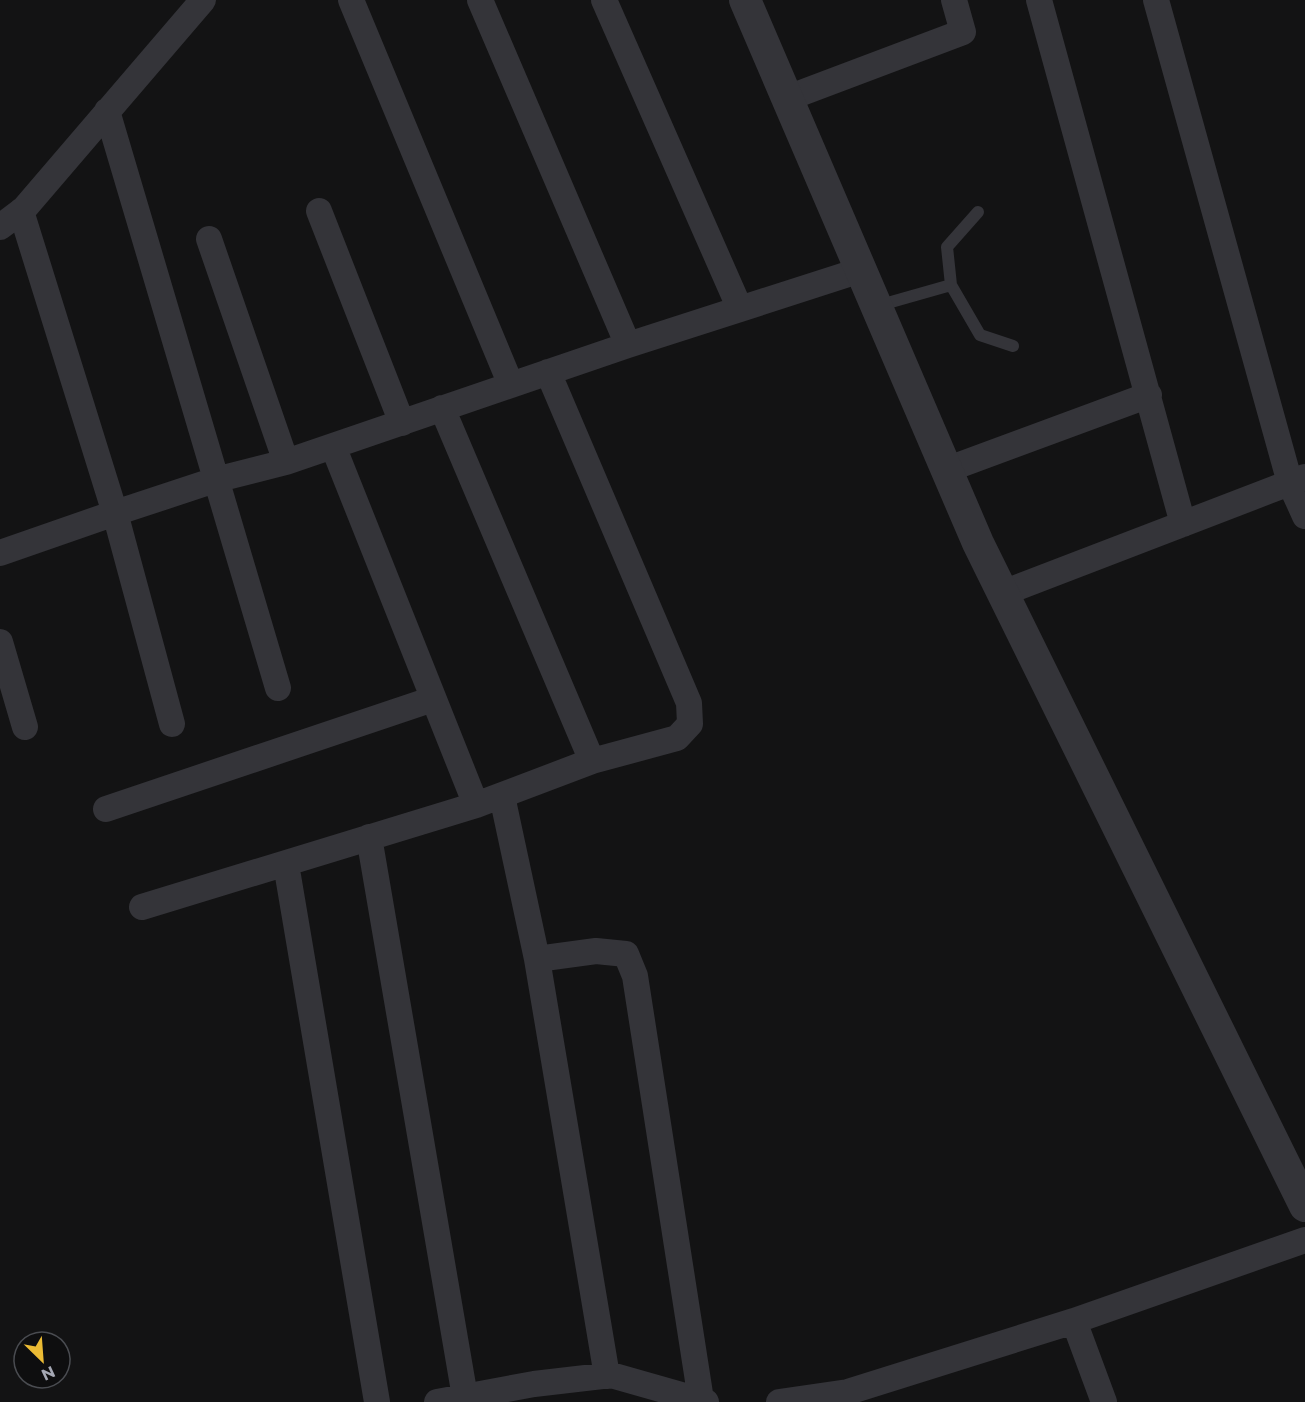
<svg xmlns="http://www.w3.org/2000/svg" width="1305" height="1402" viewBox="0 0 1305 1402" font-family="Montserrat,sans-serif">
	<rect width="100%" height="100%" fill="#131314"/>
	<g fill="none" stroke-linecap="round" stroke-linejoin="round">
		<path stroke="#343439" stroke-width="12" d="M978,212l-31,35 4,38 29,50 33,11
			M877,306l74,-21"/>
		<path stroke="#343439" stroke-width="26" d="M351,0l160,385
			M480,0l148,345
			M604,0l136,309
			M1039,0l144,524
			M1156,0l134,483 15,33
			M788,98l175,-66 -9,-32
			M107,111l171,577
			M21,211l94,302 100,-33 71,-18 342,-117 233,-75
			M319,211l83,212
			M0,227l24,-18 179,-209
			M209,239l77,223
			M442,408l150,353
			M333,446l143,359
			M946,470l203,-75
			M0,553l115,-40 57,211
			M1003,593l302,-116
			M0,642l25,85
			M502,796l35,163 70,417
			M106,809l327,-110
			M369,837l96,560
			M286,864l91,538
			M142,907l334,-102 116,-44 85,-23 13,-14 -1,-21 -141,-331
			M537,959l59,-8 30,3 9,22 66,424
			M437,1402l97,-18 77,-9 95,27
			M779,1402l69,-10 226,-71
			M1104,1402l-30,-81 231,-81"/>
		<path stroke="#343439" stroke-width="32" d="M745,0l233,543 327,663"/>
	</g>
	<g transform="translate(42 1360) rotate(155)"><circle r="28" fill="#0e0e0f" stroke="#4a4c51" stroke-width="1.5"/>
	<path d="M0-4.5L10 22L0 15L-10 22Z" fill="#ebbb34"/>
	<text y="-9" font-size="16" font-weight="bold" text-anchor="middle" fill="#a5a8b4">N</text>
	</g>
</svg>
